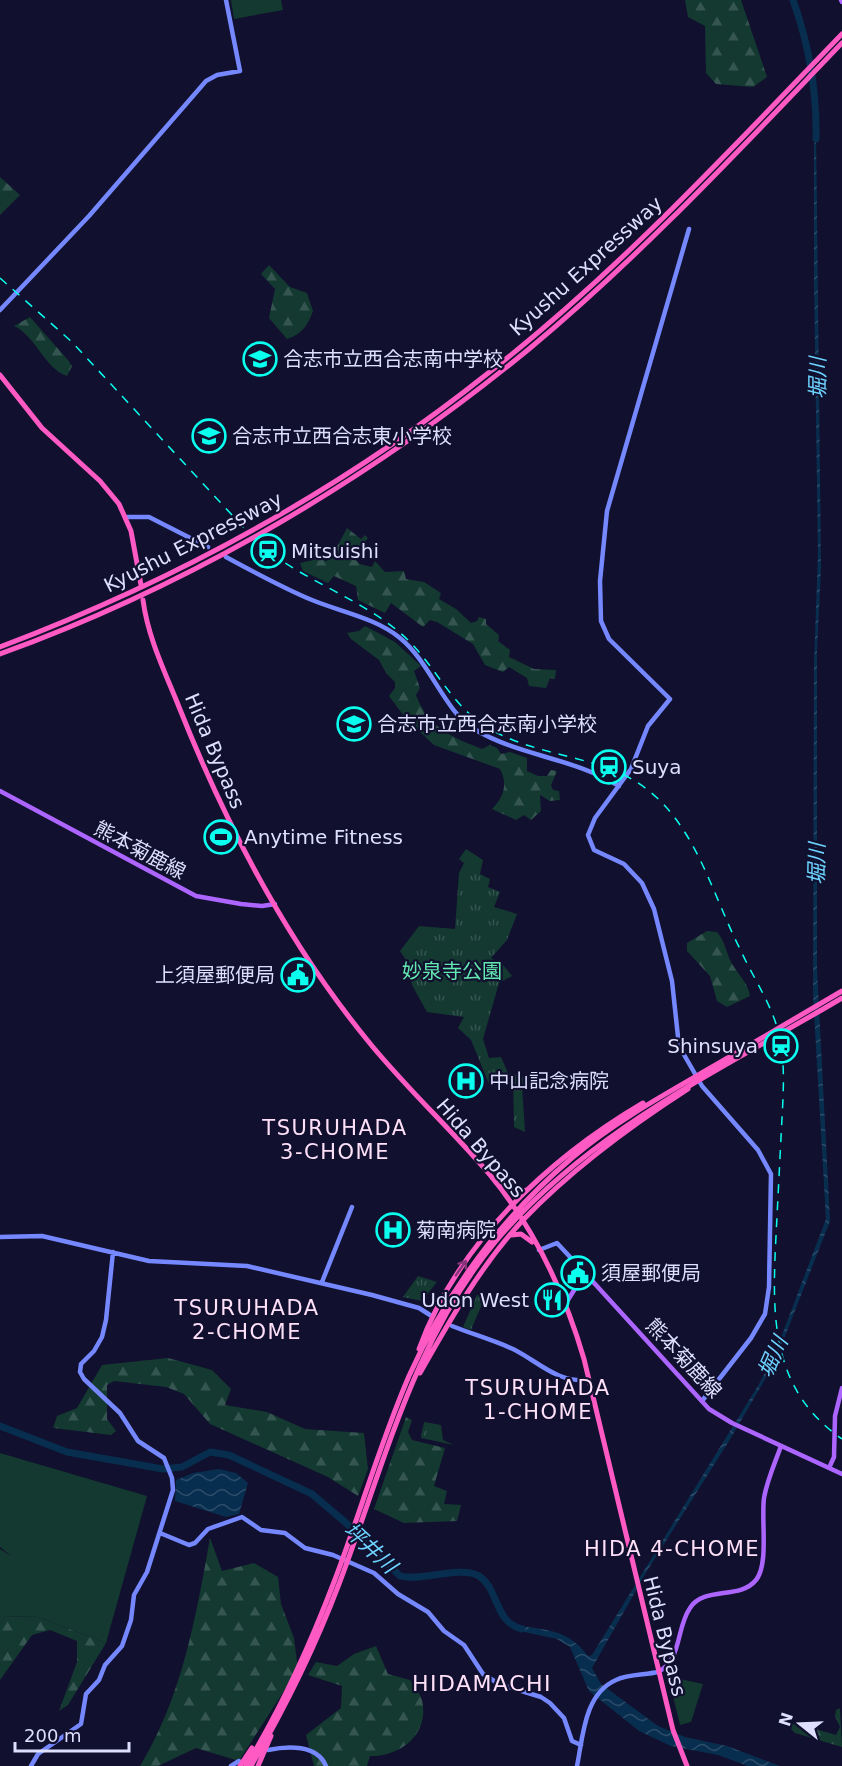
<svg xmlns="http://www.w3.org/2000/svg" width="842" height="1766" viewBox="0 0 842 1766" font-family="'DejaVu Sans','Noto Sans JP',sans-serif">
	<defs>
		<pattern id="forest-firs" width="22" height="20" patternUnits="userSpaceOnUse" patternTransform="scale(1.5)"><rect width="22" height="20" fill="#133931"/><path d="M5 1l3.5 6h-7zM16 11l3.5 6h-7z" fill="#355550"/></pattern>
		<pattern id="park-tufts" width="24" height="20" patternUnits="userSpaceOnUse" patternTransform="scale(1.5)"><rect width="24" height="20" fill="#133931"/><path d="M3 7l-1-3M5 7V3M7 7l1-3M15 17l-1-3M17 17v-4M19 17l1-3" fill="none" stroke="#355550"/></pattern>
		<pattern id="water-waves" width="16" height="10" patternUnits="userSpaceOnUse" patternTransform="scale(1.5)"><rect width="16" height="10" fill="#082e4f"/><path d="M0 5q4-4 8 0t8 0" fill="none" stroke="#2c4c69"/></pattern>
	</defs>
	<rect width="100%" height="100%" fill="#11102e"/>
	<path fill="#133931" d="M231,0h50l2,10 -49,9z
		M0,1453l147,43 -41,147 -68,-26 -38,-1v-67l11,7 -11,-9z
		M680,1679l23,5 -12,38 -11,3 -11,-45z"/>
	<path fill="url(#forest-firs)" d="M685,0h56l26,77 -14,10 -37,-3 -10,-11 -1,-47 -17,-9z
		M0,177l20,18 -20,20z
		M269,265l21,22 17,6 6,18c-5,14 -11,23 -26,28l-18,-21 6,-29 -14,-15z
		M30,317l38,43 4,6 -5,10c-23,-8 -31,-40 -53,-50z
		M347,528l14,11 4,-4 3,3 -11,14 -2,7 5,5 12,3 3,-6 10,11 19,-1 2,8 18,3 17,11 -2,6 17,10 15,14 6,-2 2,-4 7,2v5l13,11 -1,6 12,9 -1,7 25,12 22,1 -1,9 -5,-1 -4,10 -17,-2 -2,-8 -18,-11 -6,5 -18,-7 -12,-21 -36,-22 -7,-2 -7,7 -32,-24 -6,10 -27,-13 -2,-14 -22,-10 -6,7 -25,-12 -3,-8 17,-4 10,2 3,-13 8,-3z
		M365,626l30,16 26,24 -7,5 6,17 -4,7c12,33 36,42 66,54l8,-4 7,3 4,6 9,-2 17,6v13l11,5h9l4,-6 6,1 -6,14 2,5 6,1 1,9 -10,1 -10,-6 1,16 -10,9 -7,-5 -8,5 -24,-11c12,-12 16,-25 8,-40l-66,-24 -27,-25 -18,-24 6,-8v-6l-9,-9 -7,-13 -28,-21 -4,-6 12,-2z
		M707,931l10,1c8,9 9,20 14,30 7,13 17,20 19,34l-23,11 -10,-6 -7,-25 -23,-25v-8z
		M168,1358l44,12 19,19 -6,16 42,7 38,17 59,4 4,36 -10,27 -30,-19 -118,-53 -26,-30 -18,-7 -52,-6 -7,4v34l9,12 -5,4 -58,-7 4,-12 20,-8 25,-43z
		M406,1417l6,3 -4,12 4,8 33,8 -11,38 13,5 -3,13 17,1 -4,16 -53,2 -30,-14z
		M210,1538l12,33 32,-8 24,14 3,27 13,34 4,31 -59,92 -43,-13 -38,18h-18c42,-69 56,-149 70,-228z
		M0,1616l38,1 68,26 -38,62 -9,6 18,-49v-21l-27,-11 -18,5 -32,45z
		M376,1646l12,28 22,6c4,6 10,13 12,20 8,34 -22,57 -52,56l-3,10h-53l-8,-31 35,-27 1,-22 -34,-11 8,-13 21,4 17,-12z
		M840,1708l2,39 -47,-14 -7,-7 1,-5 47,14 4,-8 -5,-11 1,-6z"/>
	<path fill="url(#park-tufts)" d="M466,849l17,11 -3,14 10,5 -2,8 12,5 -6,15 23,7 -10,26 -16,18 12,7 9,11 -13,7 -16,56 6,19 12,-1 7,16 20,5 5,6 -11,2 3,46 -11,-5 -1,-47 -24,4 -18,-44 -13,-12 6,-11 -37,-5 -15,-27 -4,-22 -8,-12 19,-25 36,3 4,-56 5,-10 -5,-4z
		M418,1276l19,6 -15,19 -19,-4z
		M477,1295l8,2 -14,33 -8,-3z
		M424,1422l17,3 2,15 11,5 -33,-7z"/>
	<path fill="url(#water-waves)" d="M816,127l5,441 -4,83v318l13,252 -55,141 -46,79 -82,130 -55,97 9,16 57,42 27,11 42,9 53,20h-32l-30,-11 -47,-9 -32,-15 -50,-40 -19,-44 -13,-8 -42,-9v-5c31,5 53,4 73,31l4,-1 167,-271 15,-28 52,-137 -13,-224 1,-331 4,-111 -4,-275v-129z
		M219,1469l17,4 12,10 -9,31 -13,3 -51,-16 1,-21 17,-7z"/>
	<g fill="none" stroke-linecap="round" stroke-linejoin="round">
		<path stroke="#082e4f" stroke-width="7" d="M793,0c16,45 24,91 23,139
			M0,1426l67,26 96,17 19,-2 28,-15 19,3 83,39 33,28 55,54c21,6 60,-11 79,0 20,13 15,46 43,53"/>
		<path stroke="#7588ff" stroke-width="4.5" d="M689,229l-82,282 -7,70 1,40 8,18 61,60 -22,27 -17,43 -36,49 -7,17 6,15 30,14 18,19 12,26 18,72 7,65 23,40 56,64 13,24 -2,113 -4,27 -14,24 -49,63
			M0,310l89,-94 117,-135 11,-6 23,-4 -14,-71
			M127,517h22l59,30
			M226,557c28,15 57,31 86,43 29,12 64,18 88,38 30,24 45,74 74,91 45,27 100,29 145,57
			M0,1237l42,-1 107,25 98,5 125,29 47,13 11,7
			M539,1250l18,-7 28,30
			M322,1282l30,-75
			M452,1326c20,8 41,14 61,23 26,13 44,34 75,31
			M160,1533l29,12 6,-2 13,-14 34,-12 19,13 24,3 20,15 28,7 41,18 24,21 30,18 16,19 20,14 19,29 16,10 42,13 9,6 14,15 8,23 9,4
			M268,1750c19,-4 49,-6 58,16
			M31,1766l7,-12 43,-30 5,-30 13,-14 6,-15 17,-19 9,-26 3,-25 13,-23 26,-82 -1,-12 -8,-20 -26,-17 -18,-28 -36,-34 -4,-7 1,-8 13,-13 8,-14 4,-17 7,-68
			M231,1766l8,-5
			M577,1766c6,-29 7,-72 39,-86 12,-6 29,-5 42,-8"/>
		<path stroke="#ac65ff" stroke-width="4.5" d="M841,0l1,2
			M0,791l196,105 45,8 21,2 13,-2
			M566,1303l19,-30 124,136 23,14 110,51
			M829,1468l5,-11 1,-41 7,-28
			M658,1672c24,-12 18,-44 32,-64 14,-22 50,-8 66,-28 13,-16 5,-60 8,-82 3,-18 11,-35 17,-52"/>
		<path stroke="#ff59c4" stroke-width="5" d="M0,375l42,53 58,53 19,23 12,27 10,54
			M143,600c5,38 22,72 36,107 47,118 108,235 189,334 38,47 83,88 122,134 44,53 75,119 94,184l89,371 14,36
			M0,647c174,-66 341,-157 487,-273 130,-101 241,-222 355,-340
			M0,654c191,-69 372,-176 529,-305 112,-93 212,-201 313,-306
			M496,1180l20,14 10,-4
			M512,1235l9,-1 11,8
			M419,1349c38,-105 129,-190 224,-246
			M420,1373c30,-53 61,-108 103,-153 48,-50 106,-93 165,-131
			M240,1766l12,-18
			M246,1766c35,-57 64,-121 88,-184 26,-68 46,-139 75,-206 38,-85 93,-159 164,-219 44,-37 96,-65 146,-94 41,-24 82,-48 123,-72
			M251,1766c34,-58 64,-119 88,-182 45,-118 74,-244 157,-343 95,-112 223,-170 346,-243
			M258,1766l13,-30"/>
		<path stroke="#0affef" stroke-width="1.5" stroke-dasharray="9 8" stroke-linecap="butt" d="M0,278l72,64 172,186
			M258,543c42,36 97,53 140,88 36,29 51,75 92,98 41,24 92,26 134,46 68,33 85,113 116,174 10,22 23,42 32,64 14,33 12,69 10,105 -2,39 -4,79 -6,118 -4,79 -6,153 66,203"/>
	</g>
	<defs><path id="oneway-shaft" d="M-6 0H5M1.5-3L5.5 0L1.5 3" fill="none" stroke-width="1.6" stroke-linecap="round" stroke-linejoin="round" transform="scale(1.5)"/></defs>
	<use stroke="#883479" href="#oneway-shaft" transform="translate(461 1268) rotate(-55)"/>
	<defs>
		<symbol id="school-ring" viewBox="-11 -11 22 22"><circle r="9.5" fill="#11102e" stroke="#0affef" stroke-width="1.5"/><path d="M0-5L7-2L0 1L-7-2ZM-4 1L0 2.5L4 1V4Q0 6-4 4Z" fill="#0affef"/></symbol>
		<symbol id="station-ring" viewBox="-11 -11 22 22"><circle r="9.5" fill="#11102e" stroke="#0affef" stroke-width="1.5"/><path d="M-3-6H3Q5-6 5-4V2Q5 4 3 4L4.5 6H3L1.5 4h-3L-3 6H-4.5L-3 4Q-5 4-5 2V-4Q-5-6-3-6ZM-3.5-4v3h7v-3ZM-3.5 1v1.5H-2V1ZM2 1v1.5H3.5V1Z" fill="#0affef"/></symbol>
		<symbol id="stadium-ring" viewBox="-11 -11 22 22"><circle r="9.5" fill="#11102e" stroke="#0affef" stroke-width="1.5"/><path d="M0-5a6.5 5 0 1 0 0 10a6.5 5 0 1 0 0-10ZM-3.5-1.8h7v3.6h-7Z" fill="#0affef"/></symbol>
		<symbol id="civic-ring" viewBox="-11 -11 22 22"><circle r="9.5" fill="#11102e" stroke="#0affef" stroke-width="1.5"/><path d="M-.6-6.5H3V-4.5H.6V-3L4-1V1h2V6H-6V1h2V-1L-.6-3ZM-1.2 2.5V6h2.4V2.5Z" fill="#0affef"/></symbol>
		<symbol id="hospital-ring" viewBox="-11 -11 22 22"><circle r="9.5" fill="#11102e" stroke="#0affef" stroke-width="1.5"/><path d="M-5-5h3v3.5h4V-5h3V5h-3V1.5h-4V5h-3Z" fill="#0affef"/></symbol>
		<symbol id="restaurant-ring" viewBox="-11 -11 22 22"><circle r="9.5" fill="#11102e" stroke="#0affef" stroke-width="1.5"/><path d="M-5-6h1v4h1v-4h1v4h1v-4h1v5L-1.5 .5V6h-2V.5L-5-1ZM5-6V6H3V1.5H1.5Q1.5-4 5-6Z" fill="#0affef"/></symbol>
	</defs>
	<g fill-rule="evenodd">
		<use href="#school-ring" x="241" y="340" width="38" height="38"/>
		<use href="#school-ring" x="190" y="417" width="38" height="38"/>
		<use href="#station-ring" x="249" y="532" width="38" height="38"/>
		<use href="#school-ring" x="335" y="705" width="38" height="38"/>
		<use href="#station-ring" x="590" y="748" width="38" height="38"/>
		<use href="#stadium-ring" x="202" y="818" width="38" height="38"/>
		<use href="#civic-ring" x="279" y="956" width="38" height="38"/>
		<use href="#station-ring" x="762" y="1027" width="38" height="38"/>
		<use href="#hospital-ring" x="447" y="1062" width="38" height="38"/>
		<use href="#hospital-ring" x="374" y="1211" width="38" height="38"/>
		<use href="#civic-ring" x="559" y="1254" width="38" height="38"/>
		<use href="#restaurant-ring" x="533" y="1281" width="38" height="38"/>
	</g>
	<g text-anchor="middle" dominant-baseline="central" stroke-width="4.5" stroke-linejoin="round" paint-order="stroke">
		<g font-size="20" fill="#dedfff" stroke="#11102e">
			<text transform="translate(586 266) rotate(-42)">Kyushu Expressway</text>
			<text transform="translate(193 542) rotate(-27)">Kyushu Expressway</text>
			<text transform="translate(215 751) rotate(67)">Hida Bypass</text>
			<text transform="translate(140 850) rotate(28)">熊本菊鹿線</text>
			<text transform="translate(481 1148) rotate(49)">Hida Bypass</text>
			<text transform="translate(684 1358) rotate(47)">熊本菊鹿線</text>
			<text transform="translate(665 1636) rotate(76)">Hida Bypass</text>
		</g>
		<g font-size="20" fill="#dedfff" stroke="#11102e" text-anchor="start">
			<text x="283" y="359">合志市立西合志南中学校</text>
			<text x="232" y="436">合志市立西合志東小学校</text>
			<text x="291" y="551">Mitsuishi</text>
			<text x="377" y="724">合志市立西合志南小学校</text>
			<text x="632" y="767">Suya</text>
			<text x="244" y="837">Anytime Fitness</text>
			<text x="275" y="975" text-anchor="end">上須屋郵便局</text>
			<text x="758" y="1046" text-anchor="end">Shinsuya</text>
			<text x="489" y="1081">中山記念病院</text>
			<text x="416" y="1230">菊南病院</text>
			<text x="601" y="1273">須屋郵便局</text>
			<text x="529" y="1300" text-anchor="end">Udon West</text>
		</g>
		<g font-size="20" fill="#62e7b0" stroke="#11102e">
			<text x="452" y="971">妙泉寺公園</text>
		</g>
		<g font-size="21" font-style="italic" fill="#6cd3ff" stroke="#11102e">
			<text transform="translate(818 378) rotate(-90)">堀川</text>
			<text transform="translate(817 864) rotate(-89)">堀川</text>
			<text transform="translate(773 1357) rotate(-66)">堀川</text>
			<text transform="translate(370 1548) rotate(43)">坪井川</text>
		</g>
		<g font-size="21" letter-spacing="1.5" fill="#ffe0f9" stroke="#11102e">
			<text x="335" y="1128">TSURUHADA<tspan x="335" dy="24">3-CHOME</tspan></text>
			<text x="247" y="1308">TSURUHADA<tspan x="247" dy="24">2-CHOME</tspan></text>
			<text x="538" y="1388">TSURUHADA<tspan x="538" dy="24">1-CHOME</tspan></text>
			<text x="672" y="1549">HIDA 4-CHOME</text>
		</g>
		<g font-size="22" letter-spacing="1.5" fill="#ffe0f9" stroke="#11102e">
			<text x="482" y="1683">HIDAMACHI</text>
		</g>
	</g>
	<g transform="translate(800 1724) rotate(288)" stroke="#11102e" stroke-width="4.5" paint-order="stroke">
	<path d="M0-4.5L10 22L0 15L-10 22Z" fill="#dedfff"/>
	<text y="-9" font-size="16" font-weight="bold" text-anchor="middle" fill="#dedfff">N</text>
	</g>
	<path d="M15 1742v9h114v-9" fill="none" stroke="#dedfff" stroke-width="3"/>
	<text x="24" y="1742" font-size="18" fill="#dedfff" stroke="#11102e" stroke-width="4.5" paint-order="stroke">200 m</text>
</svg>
